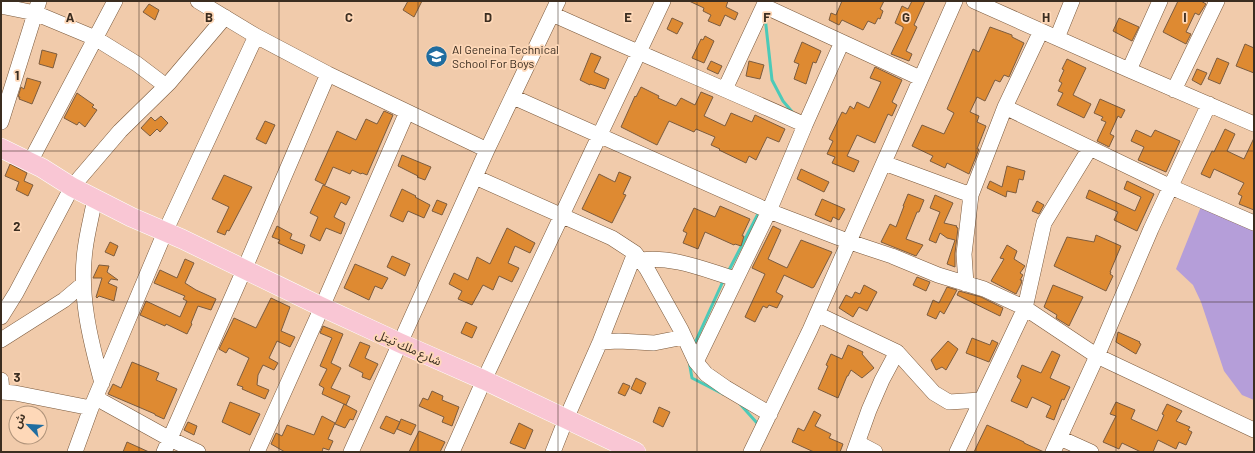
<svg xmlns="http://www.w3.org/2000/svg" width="1255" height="453" viewBox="0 0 1255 453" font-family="Barlow,'Noto Sans Arabic',sans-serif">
	<rect width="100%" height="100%" fill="#f1cbab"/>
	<path fill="#b59ed9" d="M1203,206l51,24v170l-12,-5 -18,-24 -23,-69 -8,-17 -17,-16 24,-60z"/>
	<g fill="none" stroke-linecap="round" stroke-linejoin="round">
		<path stroke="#4ccab8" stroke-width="3" d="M765,17l7,63 11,21 11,13
			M728,272l31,-60
			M694,345l30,-66
			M689,361l3,17 31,16
			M740,404l17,19v2"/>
	</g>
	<path fill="#de8a32" stroke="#7c5c3f" d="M408,1h14l-8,16 -11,-7z
		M689,1h39l-2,6 12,6 -3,7 -10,-5 -5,11 -12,-5 3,-6 -8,-4 1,-3z
		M842,1h42l-4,8 3,2 -3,8 -2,-1 -3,6 -7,-3 -5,9 -21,-10 -3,5 -10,-5 2,-7 5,2z
		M912,1h13l-11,24 3,2 -11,24 6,3 -3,7 -18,-7 12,-25v-2l-8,-4 7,-17 6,3z
		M1178,1h23l5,3 -7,11 -4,-2 -9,19 5,2 -5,10 -23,-12z
		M149,4l10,6 -4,10 -12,-8z
		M672,18l11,5 -6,11 -10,-5z
		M1119,18l20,9 -7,14 -19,-10z
		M990,27l22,8v2l12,6 -15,34 -5,-2 -4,7 -5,-2 -10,21 -8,-4 -7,15 9,4 -2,6 9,4 -9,23h2l-10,25 -22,-11 -2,5 -15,-7 3,-5 -21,-10 10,-21 22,9 10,-21 -7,-4 10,-23 16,-37 6,3z
		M705,36l9,5 -10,22 -12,-5 9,-19 2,1z
		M802,42l19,9 -5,12 -3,-1 -7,22 -12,-5 5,-15 -5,-2z
		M1245,44l9,4v25l-18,-7z
		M42,50l15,4 -4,14 -14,-4z
		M591,53l10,4 -7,15 15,7 -4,10 -15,-5v1l-10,-5z
		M1217,58l12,5 -9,21 -12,-5z
		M1067,59l19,9 -13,27 18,9 -7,14 -27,-13 6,-12 -5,-2 4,-8 -3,-2 5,-11 -2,-1z
		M711,61l11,5 -4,8 -11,-5z
		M749,61l15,4 -4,14 -14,-3z
		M875,67l27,13 -10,22 5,3 -5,11 -4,-2 -13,29 -18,-8 -10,21 12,5 -5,11 -22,-9 3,-6 -8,-3 6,-13 -4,-2 13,-27 4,2 4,-8 4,3 3,-7 12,6 12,-26 -11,-4z
		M1197,69l10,4 -6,12 -9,-5z
		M27,78l14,4 -9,22 -13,-5 1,-2h-2l3,-10 3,2z
		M641,87l18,9 -1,2 18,8 5,-8 14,7 6,-13 12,5 -9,19 21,10 6,-13 21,9 3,-7 30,14 -6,13 -12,-5 -11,23 -7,-4 -3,7 -27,-13 1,-1 -9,-4 4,-8 -19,-8 -2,3 -25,-11 -12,24 -36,-18 14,-31 1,1z
		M77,93l17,12 -2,2 5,3 -12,17 -6,-5 -2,3 -13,-7z
		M1100,99l25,11 -4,8 -3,-2 -8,18 4,2 -5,11 -12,-6 9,-19 -5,-2 2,-3 -9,-4z
		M384,111l9,4 -26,60 -5,-2 -1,1 -9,-4 -2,4 -17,-7 -8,18 -10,-5 22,-49 19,9 10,-21 11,5z
		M161,116l7,7 -8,9 -3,-3 -7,7 -9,-8 10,-11 4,4z
		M265,121l10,4 -9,19 -10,-5z
		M1225,129l10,5 -8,17 17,8 10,-21v72l-15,-6 3,-8 -4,-2 6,-11 -30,-14 -4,9 -9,-4 11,-23 2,1z
		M1136,130l15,7 4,-7 25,11 -14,31 -28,-12 6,-13 -13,-6z
		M402,155l29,12 -6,13 -8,-3 1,-1 -20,-10z
		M10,164l17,9 -3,8 9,4 -5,11 -12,-6 3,-8 -14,-6z
		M1007,166l18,5 -2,9 -4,-1 -3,14 -9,-2 -1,6 -19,-9 3,-7 12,6z
		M801,169l28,13 -5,10 -27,-13z
		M619,172l12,5 -8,17 3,1 -14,28 -30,-14 17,-35 16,8z
		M224,175l28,12 -23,44 -2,-1 -2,5 -8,-3 12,-25 -17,-8z
		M1127,181l27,13 -17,37 -23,-11 4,-8 -32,-14 3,-8 46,21 6,-14 -17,-8z
		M323,185l27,12 -4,8 -5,-3 -7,15 11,6 -4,11 -15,-6 -6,13 -10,-5 8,-19 -8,-4z
		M402,189l14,7 -1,1 15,8 -6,13 -16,-7 -5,11 -13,-6z
		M908,194l16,6 -5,12h-2l-11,27 17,6 -7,11 -35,-14 9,-18 6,3 8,-21h-1z
		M935,195l18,8 -9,20 13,3 -1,1 2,1 -3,25v14l-8,-3 8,-24 -8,-2 -7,-5 -4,10 -7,-3 11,-28 -10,-4z
		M822,199l23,10 -6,11 -6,-3 -2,5 -16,-7z
		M437,200l10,4 -5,11 -10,-4z
		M1037,201l7,4 -5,9 -7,-3z
		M720,206l30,13 -8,17h2l-3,10 -6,-2 -1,1 -29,-13 -7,17 -15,-6 4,-10 -4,-2 11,-23 21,9z
		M277,226l15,8 -2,5 15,6 -3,9 -24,-11 2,-3 -8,-3z
		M773,226l8,4 -13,29 19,9 14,-28 31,12 -18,35 -2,1 -28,-13 -8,17 7,4 -6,12 -8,-3 -2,3 -4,-2 -8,16 -10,-5 20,-43 -13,-6z
		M507,228l28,15 -5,10 -15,-7 -7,17 11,5 -7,14 -13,-6 -6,14 -10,-5 -11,20 -14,-6 4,-8 -13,-7 5,-11 14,7 9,-23 13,7z
		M1096,235l25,11 -11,26h1l-1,2 3,2 -7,15 -52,-25 13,-29 27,5z
		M110,242l8,4 -4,10 -9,-4z
		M1007,245l10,6 -3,8 11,7 -5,7 3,2 -3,5h2l-1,4 -5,10 -25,-13 13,-22 -4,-1z
		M392,256l18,8 -5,12 -18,-9z
		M185,259l9,4 -9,20 11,7 20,9 -5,11 -13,-4 -7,17 1,1 -5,10 -21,-10 -1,2 -25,-11 6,-14 34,16 7,-16 -4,-2 2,-3 -31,-13 6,-13 17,8z
		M355,264l33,14 -6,11 -7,-3 -6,14 -25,-12z
		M99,265l10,1 -2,6 11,8 -7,-1 -3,4 9,4 -3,14 -15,-5 -2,2 -1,-1 6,-19h-9z
		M917,277l13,5 -4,9 -13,-6z
		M864,285l13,7 -10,19 -8,-4 -6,10 -14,-9 7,-13 6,3 3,-6 5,2z
		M1053,285l30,12 -14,29 -13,-8 1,-3 -13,-8z
		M947,287l10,3 -13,24 -4,-3 -4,8 -9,-4 6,-15 6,3z
		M959,291l22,6 22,11 -3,8 -43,-21z
		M271,298l19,9 -9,24 14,6 -5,10 -13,-6 -8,17 9,5 -4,7 -11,-5 -5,10 -1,10 12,5 -4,9 -23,-10 1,-2 -6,-2 12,-27 -20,-10 -3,5 -7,-4 15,-31 22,10z
		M466,322l11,5 -5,11 -11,-5z
		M323,326l20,8 -12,29 10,5 -10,20 19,8 -4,9 -24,-11 2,-6 -5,-3 8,-16 -7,-3 12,-28 -12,-5z
		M1118,332l22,10 -1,1 2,1 -5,10 -20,-12z
		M972,338l18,7 2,-5 6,3 -9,19 -23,-9z
		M948,341l10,8 -12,21 -4,-3 -6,3 -5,-10z
		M360,342l10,4 -5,12 13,6 -8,16 -8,-3 1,-4 -14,-7z
		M848,345l15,7 -1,2 12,14 -12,10 -11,-8 -3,6h-1l-9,22 -20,-9 10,-23 -2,-1 5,-11 11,5z
		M1052,351l8,4 -10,23 20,9 -6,13 -2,-1 -8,21 -8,-3 5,-11 -19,-9 -5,11 -16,-7 10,-21 -4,-3 5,-12 19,8z
		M132,362l27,11 -3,7 21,9 -13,30 -9,-4v-1l-47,-20 5,-10 8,4z
		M636,378l10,5 -5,11 -10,-5z
		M623,383l7,3 -5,10 -7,-3z
		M432,391l11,5 -1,4 17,7 -7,19 -10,-4 2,-5 -25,-11 4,-8 5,2z
		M230,402l30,12 -10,21 -28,-13z
		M1116,402l19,8 -4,9 26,12 7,-16 -2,-1 5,-10 15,7 -6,10 14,6 -2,3 4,2 -6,13 -7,-3 -3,7 -18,-9 -5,12h-12l-19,-9 -3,6 -16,-7 13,-26 -6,-2z
		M344,404l13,7 -4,9 -3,-1 -5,9 -10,-4z
		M659,407l11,5 -7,15 -10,-5z
		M814,411l7,4 -6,11 16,8 -2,4 14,6 -3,8h-26l-22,-10 6,-14 6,3z
		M322,416l13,7 -7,16 5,2 -4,9 -6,-2 -1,4h-37l-14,-8 5,-11 6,3 5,-11 27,10z
		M386,416l14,6 -6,12 -14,-6z
		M401,419l15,6 -5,10 -14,-6z
		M188,422l9,4 -3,9 -10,-5z
		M519,423l14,7 -8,19 -15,-6z
		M987,425l37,17v1l20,9h-70z
		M419,431l26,11 -5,10h-31z
		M127,442l22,10h-26z"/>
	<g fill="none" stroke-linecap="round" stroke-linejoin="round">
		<defs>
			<path id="minor" d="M198,1l58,35 72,38 159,76
				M974,1l155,69 125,54
				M1,6l34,7 60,25 42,26 29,22
				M764,6l78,36
				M552,14c84,38 169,73 253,111l37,-83 78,36
				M1057,38l15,-37
				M1129,70l31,-69
				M725,89l41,-88
				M1174,90l43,-89
				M513,97l256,114 81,31 42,14 46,19 46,14 41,19 72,48 -44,96
				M1209,104l-58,125 -54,127 157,74
				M1005,107l166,80 83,36
				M1,122l38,-121
				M30,162l85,-161
				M884,163l87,32
				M475,177l137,61 23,15 12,16 34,61 15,32 10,12 20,14 44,26
				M95,198c-3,17 -8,35 -10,52 -6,45 5,89 17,133
				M641,260c33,-4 64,10 95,19
				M966,284l-2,-30 7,-59 34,-88 36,-76
				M817,314l80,38
				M1,317l15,-24 56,-106 48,-56 49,-48 56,-66
				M1,340l63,-40 19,-16
				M600,342l19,-1 35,2 30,-6
				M696,362l73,-151 36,-86
				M1,380l1,12 13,1 76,15
				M96,398l74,41 28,13
				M1060,438l31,14
				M858,443l17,9
				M75,452l16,-44 74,-176 91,-196
				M164,452l80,-182 84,-196
				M257,452l65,-145 85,-195
				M351,452l136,-302 71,-149
				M452,452l32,-72 179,-379
				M553,452l13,-33 34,-77 35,-89
				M751,452l59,-122 145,-329
				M854,452l15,-42 13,-30 15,-28 37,41 15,9 32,-2
				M957,452l68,-144 19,-85 46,-75"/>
			<path id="major" d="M1,148l41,20 30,19 59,30 51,22 140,68 78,36 84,37 152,72"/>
		</defs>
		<use href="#minor" stroke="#7a593c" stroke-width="16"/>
		<use href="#major" stroke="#fff" stroke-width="20"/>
		<use href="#minor" stroke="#fff" stroke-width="15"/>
		<use href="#major" stroke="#f9c6d4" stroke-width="19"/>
	</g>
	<path fill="none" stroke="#3b2d20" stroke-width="1" stroke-opacity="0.55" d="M139,1v451M279,1v451M418,1v451M558,1v451M697,1v451M837,1v451M976,1v451M1116,1v451M1,151h1253M1,302h1253"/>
	<defs>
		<symbol id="university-disc" viewBox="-11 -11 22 22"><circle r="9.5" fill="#206da0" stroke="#fed8b8"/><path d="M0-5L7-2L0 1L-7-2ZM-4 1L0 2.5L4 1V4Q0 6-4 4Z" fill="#fff"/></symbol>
	</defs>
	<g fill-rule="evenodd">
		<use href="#university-disc" x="424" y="44" width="25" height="25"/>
	</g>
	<g text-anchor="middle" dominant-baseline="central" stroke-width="3.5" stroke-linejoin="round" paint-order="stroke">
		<g font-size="12" fill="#3b2d20" stroke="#fed8b8" text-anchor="start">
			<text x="452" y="49">Al Geneina Technical<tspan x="452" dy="14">School For Boys</tspan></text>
		</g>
		<g font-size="12" fill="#3b2d20" stroke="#fed8b8">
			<text transform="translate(409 347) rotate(24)">شارع ملك تيتل</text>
		</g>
	</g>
	<g font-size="13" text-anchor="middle" font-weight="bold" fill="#3b2d20" stroke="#fed8b8" stroke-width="3.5" stroke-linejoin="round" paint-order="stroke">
		<text x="70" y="22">A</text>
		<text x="209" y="22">B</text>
		<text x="349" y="22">C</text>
		<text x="488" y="22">D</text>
		<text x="628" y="22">E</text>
		<text x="767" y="22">F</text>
		<text x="906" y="22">G</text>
		<text x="1046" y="22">H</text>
		<text x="1185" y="22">I</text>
		<text x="17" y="80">1</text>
		<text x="17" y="231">2</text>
		<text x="17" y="382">3</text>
	</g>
	<rect width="1255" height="453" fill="none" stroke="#3b2d20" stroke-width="4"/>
	<g transform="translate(28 425) rotate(295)"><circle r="19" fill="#fed8b8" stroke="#b0947b"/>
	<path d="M0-3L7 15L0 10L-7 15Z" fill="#206da0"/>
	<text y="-6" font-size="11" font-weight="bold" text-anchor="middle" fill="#3b2d20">ش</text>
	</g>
</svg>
